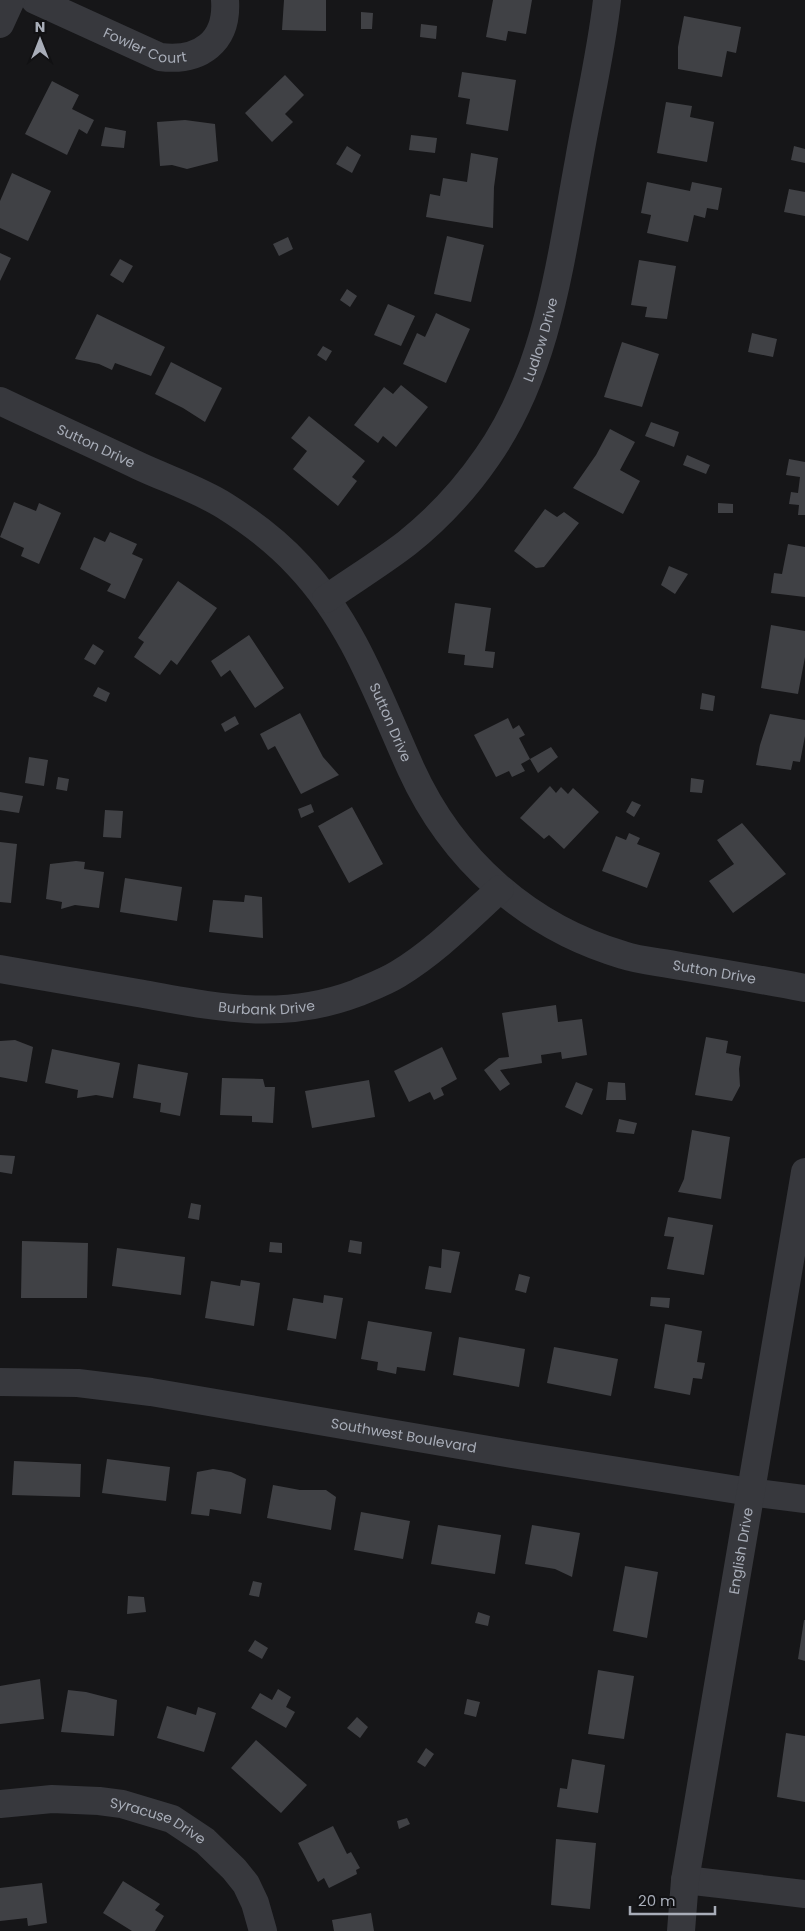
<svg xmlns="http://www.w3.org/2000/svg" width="805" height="1931" viewBox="0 0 805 1931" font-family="Poppins,sans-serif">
	<rect width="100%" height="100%" fill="#161618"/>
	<path fill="#404145" d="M284,0h42v31l-44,-1z
		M493,0h39l-6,34 -18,-3 -2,10 -20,-4z
		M361,12l12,1 -1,16h-11z
		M684,16l57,11 -5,26 -9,-2 -5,26 -44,-8v-22z
		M421,24l16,2 -1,13 -16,-2z
		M462,72l54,8 -8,51 -42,-7 4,-25 -12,-2z
		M285,75l19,20 -19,19 8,8 -21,20 -27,-29z
		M52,81l27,14 -7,14 22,11 -7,14 -8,-5 -12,26 -42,-21z
		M666,102l26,4 -2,11 24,5 -7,40 -50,-9z
		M185,120l30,4 3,37 -31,8 -15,-4 -12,1 -3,-44z
		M105,127l21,4 -2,17 -23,-2z
		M411,135l26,3 -2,15 -26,-3z
		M347,146l14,9 -9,18 -16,-9z
		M794,146l11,3v14l-14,-3z
		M471,153l27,5 -4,29 -1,41 -67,-11 4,-23 10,2 3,-18 24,4z
		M12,173l39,18 -23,50 -28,-13v-27z
		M647,182l43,9 2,-9 30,6 -4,22 -11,-2 -2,10 -11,-3 -6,27 -41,-9 4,-18 -10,-2z
		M789,189l16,3v24l-21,-4z
		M447,236l37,9 -13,57 -37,-8z
		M288,237l5,12 -14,7 -6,-12z
		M0,253l11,5 -11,23z
		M120,259l13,7 -10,17 -13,-8z
		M639,260l37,6 -9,53 -22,-2 2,-10 -16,-2z
		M347,289l10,7 -7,11 -10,-7z
		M388,304l27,12 -14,30 -27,-11z
		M436,313l34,16 -24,54 -43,-19 14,-31 8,4z
		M97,314l68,33 -14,29 -36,-13 -3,7 -13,-6 -24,-5z
		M752,333l25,6 -4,18 -25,-5z
		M622,342l37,12 -17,53 -38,-10z
		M323,346l9,5 -6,10 -9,-6z
		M171,362l51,26 -17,34 -22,-14 -28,-14z
		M401,385l27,22 -32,40 -13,-11 -5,7 -24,-18 30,-38 9,7z
		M309,416l56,45 -13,16 5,4 -19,25 -45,-37 14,-18 -16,-13z
		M651,422l28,10 -5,15 -29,-11z
		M610,429l25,13 -15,28 20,11 -17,33 -50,-26 23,-33z
		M687,455l23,10 -4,9 -23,-9z
		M789,459l16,3v53h-7l1,-10 -10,-1 2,-12 7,1 2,-16 -14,-2z
		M14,502l22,9 3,-8 22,10 -22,51 -18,-8 3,-8 -24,-11z
		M718,503l15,1v9h-15z
		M545,509l12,8 7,-5 15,11 -35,44 -8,1 -22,-17z
		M110,532l27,12 -5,10 11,5 -18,40 -18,-8 4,-7 -31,-15 14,-32 11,5z
		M788,544l17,3v50l-34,-4 3,-20 8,1z
		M669,566l19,8 -13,20 -14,-9z
		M178,581l39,27 -40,57 -6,-5 -11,15 -26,-18 10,-15 -6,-4z
		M455,603l36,5 -6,43 10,1 -2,16 -29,-3 1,-10 -17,-2z
		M771,625l34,6v26l-7,37 -37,-6z
		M249,635l35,53 -29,20 -25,-38 -9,7 -10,-16z
		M93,644l11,7 -9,14 -11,-6z
		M98,687l12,6 -4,9 -13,-6z
		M702,693l13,3 -2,15 -13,-2z
		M300,713l23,44 16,18 -38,19 -26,-48 -7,4 -8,-16z
		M770,714l35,6v16l-5,26 -7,-1 -2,9 -35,-5 4,-20z
		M235,716l4,8 -14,8 -4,-8z
		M508,718l5,11 6,-4 6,10 -6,3 11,21 21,-12 7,10 -20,16 -8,-14 -9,5 4,7 -13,6 -3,-6 -13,6 -22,-42z
		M29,757l19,3 -4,26 -19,-3z
		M58,777l11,2 -2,12 -11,-2z
		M691,778l13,2 -2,13 -12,-1z
		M550,786l6,7 5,-6 7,7 5,-6 26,24 -35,37 -15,-14 -5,4 -24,-21z
		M0,792l23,4 -4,17 -19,-3z
		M632,801l9,4 -7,12 -8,-5z
		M311,804l3,8 -13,6 -3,-9z
		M352,807l31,57 -34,19 -31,-57z
		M105,810l18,1 -2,27 -18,-1z
		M742,823l44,51 -53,39 -24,-32 25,-17 -17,-24z
		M629,833l11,5 -3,6 23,9 -13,35 -45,-17 14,-35 10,4z
		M0,842l17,2 -6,59 -11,-1z
		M76,861l9,1 -1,7 20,3 -5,36 -24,-3 -14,4 1,-7 -16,-3 4,-35z
		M125,878l57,9 -5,34 -57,-9z
		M245,895l17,2 1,41 -54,-6 4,-32 31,2z
		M556,1005l2,17 24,-3 5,36 -25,4 -1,-7 -20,3 1,8 -42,7 10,14 -10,7 -16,-21 15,-12 10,-1 -7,-44z
		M706,1037l22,4 -2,12 15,3 -2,13 1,17 -8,15 -37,-6z
		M15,1040l18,7 -6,35 -27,-5v-36z
		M442,1047l15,32 -16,9 3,7 -10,5 -4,-8 -21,10 -15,-31z
		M52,1049l68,14 -7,35 -17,-3 -19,3 1,-8 -33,-7z
		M138,1064l50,9 -8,43 -20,-4 1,-9 -28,-5z
		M222,1078l41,1 2,8h10l-2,36 -21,-1v-6l-32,-1z
		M369,1080l6,37 -63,11 -7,-37z
		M576,1082l17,7 -11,26 -17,-8z
		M608,1082l17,1 1,17h-20z
		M619,1119l18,4 -3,11 -18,-2z
		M692,1130l38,7 -9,62 -43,-7 6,-13z
		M0,1155l15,1 -3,18 -12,-2z
		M191,1203l10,2 -2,15 -11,-2z
		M668,1217l45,8 -9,50 -37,-6 7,-32 -10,-1z
		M350,1240l12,2 -1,12 -13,-2z
		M22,1241l66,2 -1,55h-66z
		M270,1242l12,1v10l-13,-1z
		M117,1248l68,9 -4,38 -69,-9z
		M442,1249l18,3 -9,41 -26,-4 4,-23 12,2z
		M519,1274l11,3 -4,16 -11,-3z
		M241,1280l19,3 -6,43 -49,-8 6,-37 29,5z
		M324,1295l19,3 -7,41 -49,-9 6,-32 30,5z
		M651,1297l19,1 -1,10 -19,-2z
		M368,1321l64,11 -7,39 -28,-4 -1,7 -19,-4 1,-8 -17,-3z
		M665,1324l37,7 -5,31 8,1 -3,16 -9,-1 -3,17 -36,-7z
		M459,1337l66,12 -6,38 -66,-12z
		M554,1347l64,12 -7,37 -64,-13z
		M107,1459l63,8 -4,34 -64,-8z
		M14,1461l67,3 -1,33 -68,-2z
		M213,1469l18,3 15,7 -5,35 -31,-5 -1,7 -18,-2 6,-42z
		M273,1485l27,5h26l10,7 -5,33 -64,-12z
		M361,1512l49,9 -7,38 -49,-9z
		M438,1525l63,10 -6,39 -64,-10z
		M532,1525l48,8 -8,44 -17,-8 -30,-5z
		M625,1566l33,6 -11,66 -34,-7z
		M253,1581l9,2 -3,14 -10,-2z
		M128,1596l16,1 2,15 -19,2z
		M478,1612l12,4 -2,10 -13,-3z
		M804,1620h1v41l-7,-2z
		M255,1640l13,8 -6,11 -14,-8z
		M598,1670l36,6 -10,63 -36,-5z
		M40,1679l4,40 -44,5v-38z
		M278,1689l13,8 -5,10 9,5 -9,16 -35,-20 9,-15 12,7z
		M68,1690l18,2 31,8 -3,36 -53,-4z
		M467,1699l13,3 -4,15 -12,-3z
		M167,1706l29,9 2,-8 18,6 -12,39 -47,-14z
		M357,1717l11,10 -8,11 -13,-10z
		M786,1733l19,3v66l-28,-5z
		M256,1740l51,45 -26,28 -50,-45z
		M426,1748l8,6 -9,13 -8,-5z
		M572,1759l33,6 -7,48 -41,-6 3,-19 7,1z
		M407,1818l3,6 -11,5 -2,-8z
		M333,1826l14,28 4,-2 9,16 -4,2 1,4 -28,14 -5,-10 -6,4 -20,-39z
		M556,1839l40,4 -6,66 -39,-4z
		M123,1881l37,23 -5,6 9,6 -9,15h-23l-29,-18z
		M42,1883l5,40 -19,3 -1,-8 -27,3v-33z
		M371,1913l3,18h-40l-2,-11z"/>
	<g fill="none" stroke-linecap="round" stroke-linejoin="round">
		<g stroke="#37383d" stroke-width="28">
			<path id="s1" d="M35,0l125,57c40,5 68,-15 65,-57"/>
			<path d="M0,24l11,-24"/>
			<path id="s2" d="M0,401c46,22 93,43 139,65 28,13 61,24 86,40 27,17 53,37 74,60 54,57 80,132 112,203 41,90 116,158 212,186 18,6 38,7 57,11 42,7 83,14 125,22"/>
			<path id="s3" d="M326,599c27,-19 55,-36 81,-56 30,-24 58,-54 80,-86 61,-87 73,-195 92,-297 9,-53 22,-106 28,-160"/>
			<path id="s4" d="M0,969c46,8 92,16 138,24 78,14 142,29 219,0 14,-6 28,-11 41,-19 38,-23 69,-55 102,-85"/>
			<path id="s5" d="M0,1382l78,1 73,9 361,62 238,38 55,7"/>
			<path id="s6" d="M0,1804l52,-5 47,2 23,3 50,15 33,22 29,28 12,15 9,19 8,28"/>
			<path d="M685,1880l120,14"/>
			<path id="s7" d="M681,1931l4,-51 120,-708"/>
		</g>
	</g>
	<g text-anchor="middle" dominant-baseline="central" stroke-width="4" stroke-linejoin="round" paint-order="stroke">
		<g font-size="14" fill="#a8adb8" stroke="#111113">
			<text stroke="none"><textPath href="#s1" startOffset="120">Fowler Court</textPath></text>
			<text stroke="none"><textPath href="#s3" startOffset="346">Ludlow Drive</textPath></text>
			<text stroke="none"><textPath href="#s2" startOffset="106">Sutton Drive</textPath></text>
			<text stroke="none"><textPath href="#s2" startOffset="526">Sutton Drive</textPath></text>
			<text stroke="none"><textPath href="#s2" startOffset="961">Sutton Drive</textPath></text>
			<text stroke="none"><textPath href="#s4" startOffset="270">Burbank Drive</textPath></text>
			<text stroke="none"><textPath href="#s5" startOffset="408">Southwest Boulevard</textPath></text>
			<text stroke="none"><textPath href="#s7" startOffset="385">English Drive</textPath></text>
			<text stroke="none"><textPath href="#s6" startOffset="162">Syracuse Drive</textPath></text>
		</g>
	</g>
	<g transform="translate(40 40)" stroke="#111113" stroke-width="4" paint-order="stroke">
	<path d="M0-4L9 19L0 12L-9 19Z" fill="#a8adb8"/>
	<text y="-8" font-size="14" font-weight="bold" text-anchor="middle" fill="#a8adb8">N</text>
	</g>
	<path d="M630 1906v8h85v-8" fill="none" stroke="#a8adb8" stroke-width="2.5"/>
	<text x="638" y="1906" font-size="15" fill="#a8adb8" stroke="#111113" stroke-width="4" paint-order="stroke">20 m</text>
</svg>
